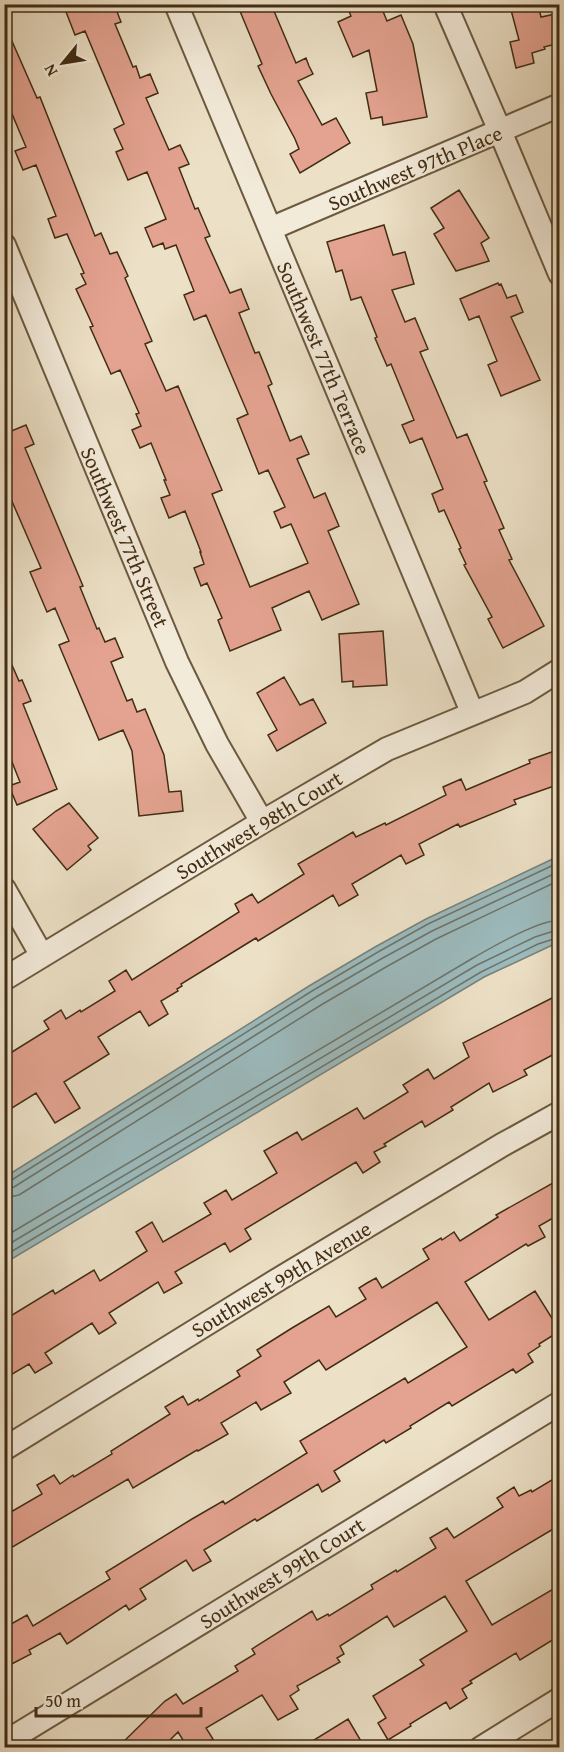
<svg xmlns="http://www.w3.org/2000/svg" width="564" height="1752" viewBox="0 0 564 1752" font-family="'Gentium Book Plus',serif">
	<rect width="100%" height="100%" fill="#ece0c6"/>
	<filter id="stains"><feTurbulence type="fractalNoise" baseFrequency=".00333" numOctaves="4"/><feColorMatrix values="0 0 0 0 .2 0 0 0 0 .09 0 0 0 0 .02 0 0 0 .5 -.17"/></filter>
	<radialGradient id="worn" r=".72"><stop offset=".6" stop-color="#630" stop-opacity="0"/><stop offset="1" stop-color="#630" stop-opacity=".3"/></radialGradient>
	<path fill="#9cbbbe" stroke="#78827a" stroke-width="1.5" d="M559,856v86l-75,35 -479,286v-86l304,-191 66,-39 51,-28z"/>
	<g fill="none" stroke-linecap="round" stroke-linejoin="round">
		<path stroke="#6e7469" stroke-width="1.5" d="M4,1182l6,-1 302,-190 66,-39 50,-28 132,-62
			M4,1189l10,-2 302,-190 65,-38 51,-28 128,-60
			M4,1198l15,-3 302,-190 65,-38 50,-28 124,-59
			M4,1237l469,-279c21,-12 64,-37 87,-38
			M4,1247l473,-282 58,-28 25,-8
			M4,1256l477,-284 57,-28 22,-7"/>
	</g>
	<path fill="#e4a391" stroke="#412d14" stroke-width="1.5" d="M63,4h51l7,18 -6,2 18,43 3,-1 4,12 10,-4 8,19 -12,5 23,52 11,-5 9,19 -10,4 16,41 3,-1 12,28 -5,2 25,55 11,-4 8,20 -10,4 16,40 4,-1 13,32 -4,2 22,55 11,-5 8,18 -12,5 17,39 11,-5 14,33 -11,5 31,73 -37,16 -13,-29 -37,17 9,22 -51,21 -12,-31 4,-2 -15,-35 -6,3 -7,-18 10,-4 -4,-12h1l-16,-41 -16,7 -8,-20 9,-3 -6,-15h2l-15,-37 -11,5 -8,-18 9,-4 -5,-12 3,-1 -19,-43 -9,4 -21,-47 3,-1 -17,-37 10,-5 -5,-10 3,-1 -17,-39 -12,4 -7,-19 8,-3 -20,-51 -13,5 -8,-19 11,-4 -22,-52v-72l33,75 3,-1 55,139 6,-3 9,21 7,-2 11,24 -3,2 27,63 -7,3 21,47 12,-5 44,104 -10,4 38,93 58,-24 -17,-39 -10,4 -7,-16 11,-5 -17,-37 -9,4 -22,-55 11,-5 -42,-99 -12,5 -10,-25 10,-4 -18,-46 -11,4 -2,-6 -10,4 -8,-19 21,-9 -19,-47 -19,8 -12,-28 7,-3 -9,-20 10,-5 -39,-93 -10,4z
		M237,4h34l25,59 10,-5 3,8 4,8 -15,7 24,44 14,-7 14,25 -50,30 -10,-19 9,-5 -4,-10 -24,-45 -13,-28 4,-2z
		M346,4h34l7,17 14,-6 12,29 14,73 -44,8 -1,-8 -11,2 -5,-26 11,-2 -8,-41 -16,7 -15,-35 13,-6z
		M534,4h4l3,13 19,-4v30l-16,4 1,2 -13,4 2,10 -18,5 -6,-26 9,-2 -8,-30z
		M459,190l30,48 -8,5 8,18 -33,10 -22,-37 10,-6 -13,-20z
		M384,225l9,30 12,-3 9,32 -22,6 13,32 10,-4 13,31 -8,3 37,86 10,-4 20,47 -3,1 20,46 -5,2 13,29 -3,1 35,66 -41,22 -15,-29 4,-2 -28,-52 2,-1 -7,-15 2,-1 -17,-38 -5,2 -7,-18 11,-5 -21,-51 -12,5 -8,-18 12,-5 -23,-56 -4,2 -12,-28 2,-1 -16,-40 -10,3 -9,-30 -6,2 -9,-30z
		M498,283l1,2 2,-1 6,14 9,-3 7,17 -12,5 29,63 -39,16 -13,-31 9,-4 -18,-45 -10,4 -9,-21z
		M26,425l8,19 -9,4 58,138 -3,1 17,42 2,-1 6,14 10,-4 8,19 -12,5 16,39 5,-2 5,13 8,-3 19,46 5,37 12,-1 2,20 -44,5 -7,-65 -9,-21 -24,10 -40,-95 10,-4 -14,-33 -8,4 -17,-40 11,-4 -37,-85v-49z
		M383,631l4,54 -34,2v-6l-11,1 -3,-48z
		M4,647l15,34 3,-1 9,21 -8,3 34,85 -40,16 -8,-19 11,-4 -16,-40z
		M284,677l16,28 13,-6 13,24 -49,28 -9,-16 9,-5 -20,-37z
		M560,749v35l-46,16 2,4 -56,23 -2,-3 -39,20 5,11 -18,9 -5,-9 -49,29 6,11 -19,11 -6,-11 -75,46 -2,-3 -75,46 1,2 -5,3 1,2 -17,10 7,13 -19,12 -9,-15 -42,26 11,17 -45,28 16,26 -25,15 -19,-30 -32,20v-56l45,-28 -5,-8 17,-11 5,9 14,-9 1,2 34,-21 -6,-10 17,-11 6,10 107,-68 -4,-8 17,-10 6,9 46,-29 -6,-10 55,-32 3,5 29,-14 1,2 60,-30 -3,-8 18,-8 5,11 64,-27 -1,-3z
		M69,803l29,35 -10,8 3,4 -24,20 -34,-41 23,-18z
		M560,994v57l-36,19 3,5 -34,17 -4,-9 -38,24 2,3 -28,17 -3,-6 -38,23 2,2 -12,6 6,10 -17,11 -7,-11 -111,67 6,10 -21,13 -5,-9 -50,29 7,11 -18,10 -6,-11 -49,31 7,10 -9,6 -8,5 -7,-11 -47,30 7,10 -17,10 -6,-9 -25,15v-59l49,-30 2,4 39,-24 6,11 47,-30 -11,-19 16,-10 11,20 48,-28 -7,-11 22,-13 6,10 45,-27 -13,-22 33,-19 5,8 55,-32 7,11 44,-27 -5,-7 25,-16 6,10 35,-22 -6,-14z
		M560,1179v35l-21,12 6,11 -17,9 -2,-2 -61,38 24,38 46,-29 25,40 -21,13 1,2 -12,8 5,8 -17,11 -3,-4 -61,37 -3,-4 -39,24 1,2 -25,15 -2,-3 -50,31 6,10 -18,11 -4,-8 -61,37 -2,-2 -51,31 7,11 -18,10 -7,-11 -46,29 6,10 -17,11 -3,-5 -59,39 -7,-11 -31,17 2,4 -27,14v-40l23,-13 6,11 77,-47 -4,-7 86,-53 31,-18 2,3 82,-51 -7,-12 105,-63 3,5 59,-36 -30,-45 -111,68 -7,-10 -35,22 7,11 -30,17 -5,-8 -35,21 7,11 -30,17 -1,-1 -64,38 -5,-9 -124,73v-36l38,-22 -5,-9 17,-10 6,9 13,-9 1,2 38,-23 -1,-3 59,-37 -5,-7 18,-11 5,9 10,-6 1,2 41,-25 -3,-5 24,-15 -4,-6 35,-22 37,-22 7,11 30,-18 -7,-11 8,-5 9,-5 6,10 47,-29 -6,-10 18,-11 1,2 12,-8 6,9 38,-24 -2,-2z
		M560,1475v50l-94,56 26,44 68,-40 -1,51 -39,24 -4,-7 -46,28 2,2 -10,6 5,9 -17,11 -4,-7 -36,22 1,2 -23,14 -10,-17 8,-5 -13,-22 51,-31 -4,-5 47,-29 -22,-35 -51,31 -7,-11 -47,30 4,8 -7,4 3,4 -43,24 2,4 -9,6 8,13 -20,11 -16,-25 -56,33 7,11 -14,9h-11l-10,-16 -16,16h-45l48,-47 11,-7 7,10 55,-33 -3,-5 20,-12 -3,-5 60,-38 5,9 11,-6 1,2 44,-27 -2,-4 25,-15 1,2 39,-24 -6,-10 17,-10 7,10 49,-31 -6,-9 17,-11 5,9 12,-6 1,2z
		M348,1719l17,29h-64z"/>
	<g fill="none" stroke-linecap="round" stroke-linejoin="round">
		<defs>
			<path id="minor" d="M176,4l296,708
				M445,4l55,127 60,143
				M270,229l290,-124
				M4,245l173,417 40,82 45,78
				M4,889l38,67
				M4,979l258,-157 125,-73 138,-57 35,-22
				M4,1449l275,-170 223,-134 58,-32
				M4,1743l556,-340
				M481,1748l79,-49"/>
		</defs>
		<use href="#minor" stroke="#6c5a40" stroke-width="26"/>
		<use href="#minor" stroke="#f3ebda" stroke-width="22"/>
	</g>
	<g text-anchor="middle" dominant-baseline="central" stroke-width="4.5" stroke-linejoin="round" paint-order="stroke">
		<g font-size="21" fill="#412d14" stroke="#f3ebda">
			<text transform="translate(415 168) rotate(-23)">Southwest 97th Place</text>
			<text transform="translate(324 358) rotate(67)">Southwest 77th Terrace</text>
			<text transform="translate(125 537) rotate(67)">Southwest 77th Street</text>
			<text transform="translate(259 825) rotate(-31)">Southwest 98th Court</text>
			<text transform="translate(281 1279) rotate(-31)">Southwest 99th Avenue</text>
			<text transform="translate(282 1573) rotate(-32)">Southwest 99th Court</text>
		</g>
	</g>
	<rect width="564" height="1752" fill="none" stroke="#ece0c6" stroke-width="24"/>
	<rect x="6" y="6" width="552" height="1740" fill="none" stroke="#412d14" stroke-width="3"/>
	<rect x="12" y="12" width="540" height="1728" fill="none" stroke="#412d14" stroke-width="1.5"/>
	<g transform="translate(63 63) rotate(240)" stroke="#f3ebda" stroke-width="4.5" paint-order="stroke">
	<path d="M0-4.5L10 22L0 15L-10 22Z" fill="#412d14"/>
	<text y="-9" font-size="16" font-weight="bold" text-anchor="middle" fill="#412d14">N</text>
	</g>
	<path d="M36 1707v9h165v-9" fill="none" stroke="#412d14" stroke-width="3"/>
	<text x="45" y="1707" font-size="18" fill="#412d14" stroke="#f3ebda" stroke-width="4.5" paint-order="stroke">50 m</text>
	<rect width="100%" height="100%" filter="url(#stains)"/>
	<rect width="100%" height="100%" fill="url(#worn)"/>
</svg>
